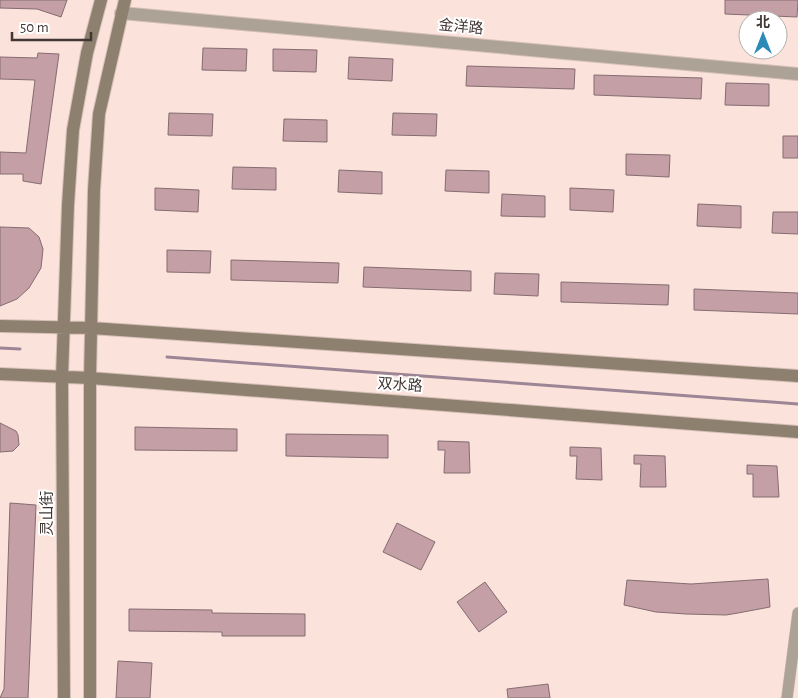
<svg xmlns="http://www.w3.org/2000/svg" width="798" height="698" viewBox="0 0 798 698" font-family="'Alegreya Sans','Noto Sans SC',sans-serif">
	<rect width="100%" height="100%" fill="#fbe2da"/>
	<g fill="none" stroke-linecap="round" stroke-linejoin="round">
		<path stroke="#9c8594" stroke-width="3" d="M0,348l20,1
			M167,357l631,47"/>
	</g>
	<path fill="#c49fa6" stroke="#846c71" d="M0,0h67l-6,17 -24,-8 -37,-1z
		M725,0h73l-1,17 -72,-3z
		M203,48l44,1 -1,22 -44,-1z
		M273,49l44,1 -1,22 -43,-1z
		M38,53l21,1 -18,130 -18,-3v-7h-23v-22l26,1 9,-73 -35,-1v-22l37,1z
		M349,57l44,2 -1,22 -44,-2z
		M467,66l108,3 -1,20 -108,-3z
		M594,75l108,3 -1,21 -107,-4z
		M726,83l43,1v22l-44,-1z
		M169,113l44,1 -1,22 -44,-1z
		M393,113l44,1 -1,22 -44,-1z
		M284,119l43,1v22l-44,-1z
		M783,136h15v22h-15z
		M626,154l44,1 -1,22 -43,-2z
		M233,167l43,1v22l-44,-1z
		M339,170l43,2v22l-44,-2z
		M446,170l43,1v22l-44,-2z
		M155,188l44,2 -1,22 -43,-2z
		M570,188l44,2 -1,22 -43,-2z
		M502,194l43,2v21l-44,-1z
		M698,204l43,2v22l-44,-2z
		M773,212h25v22l-26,-1z
		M0,227l29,1 10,9 4,12 -2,19 -12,20 -12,11 -17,7z
		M167,250l44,1 -1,22 -43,-1z
		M231,260l108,3 -1,20 -107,-3z
		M364,267l107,4v20l-108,-4z
		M495,273l44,1 -1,22 -44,-2z
		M561,282l108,3 -1,20 -107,-3z
		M694,289l104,4v21l-104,-4z
		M0,423l16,8 2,4 1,10 -6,6 -13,1z
		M135,427l102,2v22l-102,-1z
		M286,434l102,1v23l-102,-2z
		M438,441l31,1 1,31h-26l1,-23h-7z
		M570,447l31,1 1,32 -26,-1 1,-23h-7z
		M634,455l31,1 1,31h-26l1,-23h-7z
		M747,465l30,1 2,31h-26v-23h-6z
		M10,503l26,2 -8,193h-28l4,-9z
		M397,523l38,19 -14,28 -38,-18z
		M768,579l2,28 -32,6 -12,2 -40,-1 -30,-2 -32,-7 3,-25 64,4z
		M485,582l22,30 -28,20 -22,-30z
		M129,609l83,1v3l93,1v22h-83v-4l-93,-1z
		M118,661l34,2 -2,35h-34z
		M548,684l2,14h-42l-1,-9z"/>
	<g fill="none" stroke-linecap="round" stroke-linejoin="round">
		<defs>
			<path id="minor" d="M787,698l11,-85"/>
			<path id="tertiary" d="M121,13l677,61"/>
			<path id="secondary" d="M0,326l91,2 707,48
				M0,374l90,4 708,54
				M64,698l-2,-321 6,-172 5,-75 14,-77 14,-53
				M90,698v-320l4,-188 5,-76 26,-114"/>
		</defs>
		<use href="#minor" stroke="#d6c0b9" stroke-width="12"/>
		<use href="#tertiary" stroke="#d6c0b9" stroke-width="14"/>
		<use href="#secondary" stroke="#d6c0b9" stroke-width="14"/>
		<use href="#minor" stroke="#aca296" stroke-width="11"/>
		<use href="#tertiary" stroke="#aca296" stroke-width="12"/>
		<use href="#secondary" stroke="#8e806f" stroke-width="12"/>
	</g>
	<g text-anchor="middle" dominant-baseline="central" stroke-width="4" stroke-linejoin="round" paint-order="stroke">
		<g font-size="15" fill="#403633" stroke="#fff">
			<text transform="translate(461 27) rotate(5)">金洋路</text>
			<text transform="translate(400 385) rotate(4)">双水路</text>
			<text transform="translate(47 513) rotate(-90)">灵山街</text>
		</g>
	</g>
	<g transform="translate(763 35)"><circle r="24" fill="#ffffff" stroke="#b3afad"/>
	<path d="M0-4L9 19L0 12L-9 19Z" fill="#2c8ab6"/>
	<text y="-8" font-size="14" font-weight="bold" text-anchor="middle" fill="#403633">北</text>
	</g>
	<path d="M12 32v8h79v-8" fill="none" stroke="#403633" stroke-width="2.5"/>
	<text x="20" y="32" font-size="15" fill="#403633" stroke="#ffffff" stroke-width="4" paint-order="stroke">50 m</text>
</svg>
